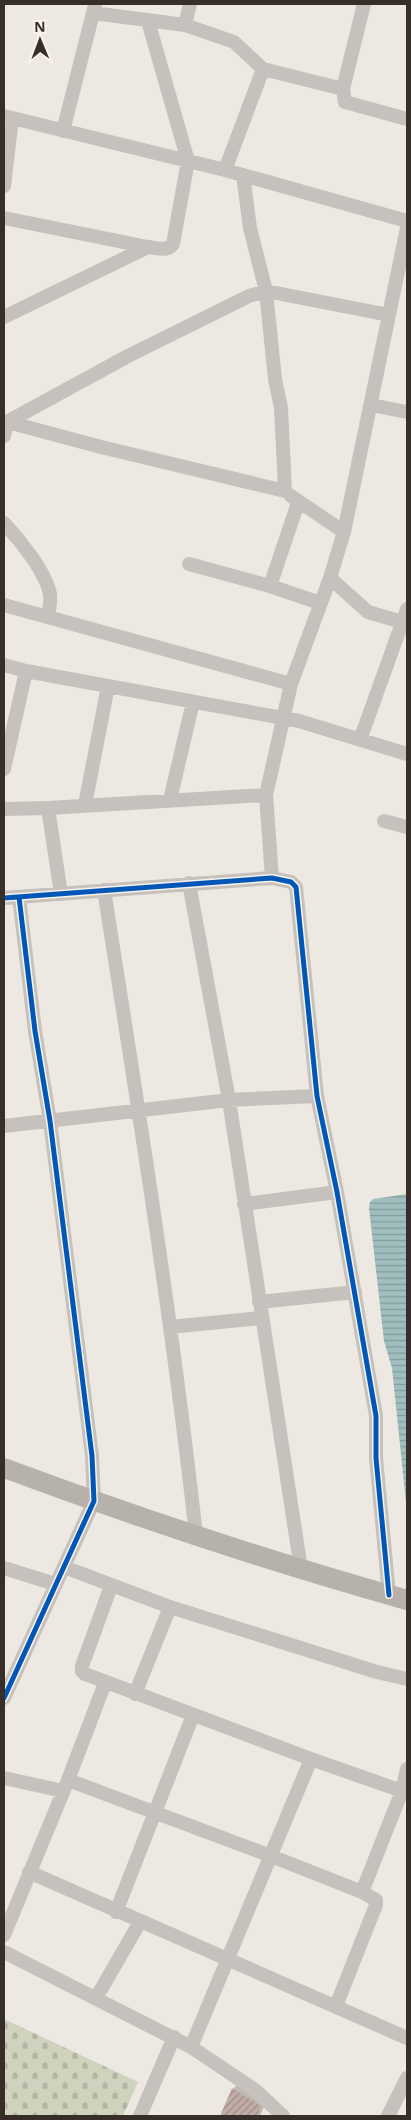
<svg xmlns="http://www.w3.org/2000/svg" width="411" height="2120" viewBox="0 0 411 2120" font-family="'Noto Sans',sans-serif">
	<defs>
		<pattern id="cemetery-stones" width="16" height="16" patternUnits="userSpaceOnUse" patternTransform="scale(1.25)"><rect width="16" height="16" fill="#cfd2bd"/><path d="M2 7V4a2 2 0 0 1 4 0v3zM10 15v-3a2 2 0 0 1 4 0v3z" fill="#b2b5a3"/></pattern>
		<pattern id="water-rules" width="6" height="5" patternUnits="userSpaceOnUse" patternTransform="scale(1.25)"><rect width="6" height="5" fill="#a0bebe"/><path d="M0 2.5h6" fill="none" stroke="#839b9b"/></pattern>
		<pattern id="building-hatch" width="6" height="6" patternUnits="userSpaceOnUse" patternTransform="scale(1.25)"><rect width="6" height="6" fill="#c0ada5"/><path d="M-1 1l2-2M0 6l6-6M5 7l2-2" fill="none" stroke="#9d8d87"/></pattern>
	</defs>
	<rect width="100%" height="100%" fill="#eee8e2"/>
	<path fill="url(#cemetery-stones)" d="M4,2019l134,63 -15,34h-119z"/>
	<path fill="url(#water-rules)" d="M407,1194v318l-15,-144 -8,-27 -15,-133 1,-6 3,-3z"/>
	<path fill="#0003" d="M240,2082l28,16 -8,18h-39l12,-27z"/>
	<path fill="url(#building-hatch)" d="M232,2088l29,18 -4,10h-37z"/>
	<g fill="none" stroke-linecap="round" stroke-linejoin="round">
		<path stroke="#c6c1bc" stroke-width="14" d="M364,4l-21,85 2,13 62,17
			M93,13l92,12 49,17 29,27 -38,101
			M185,25l5,-21
			M263,69l80,20
			M4,116l221,54 182,51
			M63,131l32,-126
			M4,186l8,-68
			M4,218l144,29c9,1 19,5 25,-3l15,-83 -40,-140
			M4,317l144,-70
			M371,405l36,7
			M4,421l97,26 184,44 -4,-83 -6,-29 -9,-88 -16,-63 -7,-53
			M4,436l3,-14 121,-66 121,-60 17,-5 123,24
			M291,496l53,36
			M4,523c15,16 42,49 46,71 1,8 -1,16 -2,23
			M189,564l81,22 50,17
			M330,578l38,34 34,10
			M270,586l28,-83
			M4,605l287,79
			M4,665l22,6 273,50 108,33
			M360,740l47,-131
			M4,769l22,-98
			M170,800l23,-98
			M85,805l23,-119
			M48,808l13,86
			M4,809l44,-1 218,-13
			M384,821l23,6
			M272,878l-6,-83 25,-111 39,-106 14,-46 63,-304
			M189,883l40,217 72,469
			M104,890c34,215 68,429 92,645
			M4,898l268,-20 19,4 5,5 21,209 20,96 39,224v42l13,137
			M4,1126l225,-26 88,-4
			M244,1204l93,-12
			M259,1302l96,-10
			M170,1327l91,-9
			M64,1567l106,40 207,65 30,7
			M4,1568l51,16
			M111,1586l-29,80v5l3,3 226,85 91,32
			M135,1694l35,-87
			M4,1698l90,-197 -2,-45 -42,-335 -15,-90 -16,-134
			M4,1778l59,13
			M68,1780l203,76 91,36 14,8v5l-40,101
			M29,1872l378,166
			M362,1892l40,-101 5,-22
			M116,1912l77,-197
			M4,1935l64,-155 37,-97
			M4,1952l187,95 64,43 28,26
			M96,1998l44,-76
			M191,2047l120,-288
			M140,2116l34,-79
			M388,2116l19,-38"/>
		<path stroke="#b7b1ac" stroke-width="20" d="M4,1468c132,49 267,94 403,132"/>
		<defs>
			<path id="cycleway" d="M4,898l268,-20 19,4 5,5 21,209 20,96 39,224v42l13,137
				M4,1698l90,-197 -2,-45 -42,-335 -15,-90 -16,-134"/>
		</defs>
		<use href="#cycleway" stroke="#f9f3eb" stroke-width="8"/>
		<use href="#cycleway" stroke="#0057b8" stroke-width="5"/>
	</g>
	<rect width="411" height="2120" fill="none" stroke="#372e2a" stroke-width="10"/>
	<g transform="translate(40 40) rotate(359)" stroke="#f9f3eb" stroke-width="4" paint-order="stroke">
	<path d="M0-4L9 19L0 12L-9 19Z" fill="#372e2a"/>
	<text y="-8" font-size="14" font-weight="bold" text-anchor="middle" fill="#372e2a">N</text>
	</g>
</svg>
